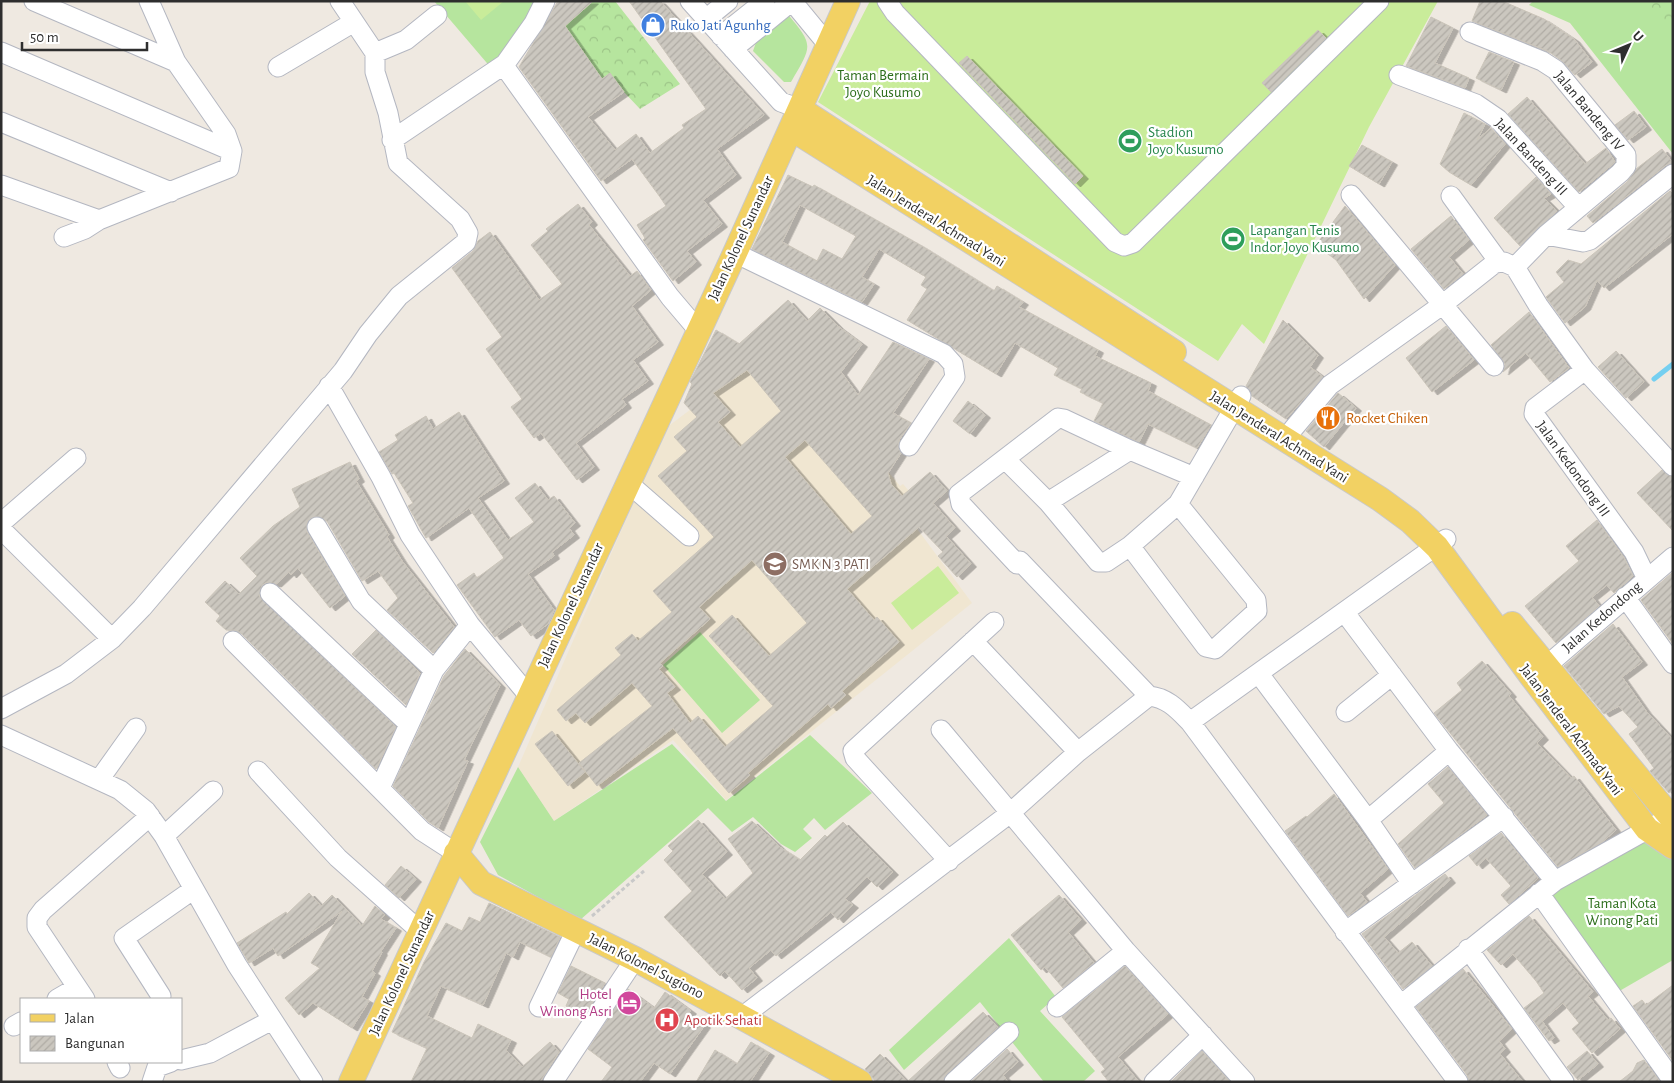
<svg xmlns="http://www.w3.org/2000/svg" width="1674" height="1083" viewBox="0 0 1674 1083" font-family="'Alegreya Sans',sans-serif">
	<defs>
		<pattern id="forest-crowns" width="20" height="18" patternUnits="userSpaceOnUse" patternTransform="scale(1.25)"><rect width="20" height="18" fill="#b6e59e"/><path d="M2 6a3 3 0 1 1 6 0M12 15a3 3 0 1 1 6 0" fill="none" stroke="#9dc588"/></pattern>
		<pattern id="building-hatch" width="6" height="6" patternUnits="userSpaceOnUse" patternTransform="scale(1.25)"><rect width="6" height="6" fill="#cbc7bf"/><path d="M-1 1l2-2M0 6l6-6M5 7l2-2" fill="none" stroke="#afaba4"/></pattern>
		<filter id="shadow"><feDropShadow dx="5.5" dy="3" stdDeviation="0" flood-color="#0004"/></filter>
	</defs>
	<rect width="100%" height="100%" fill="#efe9e1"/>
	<path fill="#f0e6d1" d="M763,359l66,41 71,86 3,-2 26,30 -14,12 57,77 -246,197 -53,-60 -119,81 -36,-54 148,-339 41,-31z"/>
	<path fill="#b6e59e" d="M434,1h106l-48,68z
		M1533,1h140v153l-103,-131 -41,-18z
		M786,12c28,34 27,32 5,70h-7l-31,-31 6,-17z
		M700,632l60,68 -38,33 -59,-68z
		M810,735l62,58 -47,37 -11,-12 -11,11 9,9 -17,14 -14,-8 -28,-27 -21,15 -24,-24 -128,112 -82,-45 -18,-33 38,-75 36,54 118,-77 54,57z
		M1646,838l27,18v104l-57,33 -68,-97z
		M1009,938l47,59 -16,14 55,60 -12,11h-39l-64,-80 -76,68 -15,-20z"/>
	<path fill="url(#forest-crowns)" d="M593,1h22l65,83 -40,25 -16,-17 -14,-18 -8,5 -37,-53z
		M1649,1h24v32h-4l-11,-13z"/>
	<path fill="#c9ec9a" d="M465,1h39l-23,19z
		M870,1h568l-69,126 -105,217 -22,-20 -24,37 -400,-259z
		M938,566l21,27 -47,37 -21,-27z"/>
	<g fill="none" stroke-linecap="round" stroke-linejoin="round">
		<path stroke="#75cff0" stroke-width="5" d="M1654,379l19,-15"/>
	</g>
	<path fill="url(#building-hatch)" stroke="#cbc5ba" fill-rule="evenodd" filter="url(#shadow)" d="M558,1h35l-28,25 37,53 8,-6 14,19 -36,25 27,33 21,-16 14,19 34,-25 -2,-3 24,-16 -77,-108h31l104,114 -47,34 19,26 -33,25 19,24 -35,27 9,11 -23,19 -30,-41 2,-2 -8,-13 29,-19 -6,-9 -28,-38 -31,22 -82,-114z
		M1480,1h22l42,18 30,20 18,23 -17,13 -13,-14 -14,-10 -76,-30z
		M1431,17l22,11 -18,35 34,15 -4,10 -59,-22z
		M1318,30l8,8 -55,54 -9,-9z
		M1489,52l25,10 -13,28 -25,-12z
		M967,56l116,120 -8,8 -116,-121z
		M1527,97l58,67 21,-16 9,14 -36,30 -71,-78z
		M1634,111l12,16 -18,13 -13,-15z
		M1464,113l21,11 -8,16 14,-12 14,16 -34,41 -22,-13 -9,-8z
		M1362,145l30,17 -13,22 -30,-18z
		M1662,149l11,14 -7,2 -73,58 -6,-7 40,-34 9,-13z
		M788,175l25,12 1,-2 106,60 74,46 3,-5 26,16 -4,5 79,43 -3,6 56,27 -3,8 63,34 -14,23 -49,-24 -9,18 -45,-21 9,-18 -23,-11 2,-3 -28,-14 4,-7 -43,-25 -19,31 -89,-54 20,-31 -6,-4 5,-8 -47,-28 -17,28 12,7 -12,18 -110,-53zM800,205l56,31 -14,23 -19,-10 -6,12 -35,-19z
		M1536,177l15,17 -7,4 13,13 -37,35 -26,-28z
		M1670,191l3,3v40l-69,54 -7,-8 -12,27 -20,16 -19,-26 18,-15 -8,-10 12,-12 13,4z
		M578,204l14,18 -3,3 41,51 7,-5 14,19 -19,16 26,36 -25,18 15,21 -26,18 4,6 -50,38 18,24 -17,13 -36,-47 -7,5 -23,-31 11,-8 -36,-50 16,-12 -50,-69 21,-17 5,-10 12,-9 49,68 23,-16 -31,-39 17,-14 -2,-2z
		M1345,206l50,59 -31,34 -28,-39 -20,-15z
		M1451,216l18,24 -20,17 14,17 -19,15 -33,-40z
		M788,300l19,21 13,-13 19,19 23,17 -21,28 17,23 35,-53 36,17 -36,54 18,10 -12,17 -1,6 3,7 -13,20 3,11 11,12 28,-24 17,19 -14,12 22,25 -9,8 25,28 -14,13 -19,-21 5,-4 -24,-25 -72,62 27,31 3,-3 22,25 -57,49 4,4 -15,13 -3,-4 -80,69 2,2 -21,18 -56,-65 -76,58 -18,-23 73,-57 -20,-23 -47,40 -9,-10 -10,8 -9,-11 64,-55 -6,-7 17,-14 6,7 34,-29 -19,-21 61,-54 -56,-61 29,-25 -13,-14 23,-20 -13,-14 8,-19 -2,-2 26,-52 23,14zM747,370l34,41 -41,36 -22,-25 12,-10 -17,-19zM805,440l67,76 -21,18 -66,-77zM752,560l55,63 -38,33 -37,-41 -23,21 64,70 -48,41 -27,-31 -8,7 -23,-30 8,-6 -16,-18 4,-3 -3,-3 50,-44 -11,-12z
		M1529,312l40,56 -19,14 -24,-29 -23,19 2,-8 -14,-19z
		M1283,320l35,35 -8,12 13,10 -37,42 -34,-23 -6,-10z
		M1446,326l28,34 -42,32 -26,-34z
		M1616,351l28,31 -18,16 -28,-31z
		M1338,393l18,15 -32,39 -18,-16z
		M968,401l17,14 -15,19 -17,-13z
		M459,412l45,69 -26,17 30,42 26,-18 -19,-24 20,-15 13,17 6,-4 21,27 -6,5 5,7 -22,17 2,4 -26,18 26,36 -6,14 -17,12 -12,-16 -24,17 -38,-52 17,-12 3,5 27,-20 -35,-50 -43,30 -18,-32 5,-3 -19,-30 -2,1 -13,-22 19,-12 -3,-5 31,-19 7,13z
		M350,462l9,17 -3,2 33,54 -2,2 15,24 52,66 -21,26 -46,-43 11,-12 -20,-27 -16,10 -35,-60 -10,-5 -10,5v11l38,64 -15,12 -32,-40 -7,7 -2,-3 -13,12 -9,-2 -5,3 -3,11 137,131 -20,42 -135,-136 -6,-3h-9l-10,-9 4,-5 -15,-14 20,-21 14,13 18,-18 -17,-18 33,-32 27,-19 -8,-18z
		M1662,470l11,7v54l-36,-38z
		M1597,520l27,38 9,18 -19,17 -7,-8 -15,12 7,9 -43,37 -31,-37 54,-45 -13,-15z
		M1673,572v72l-32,-44z
		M1613,624l29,38 -20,15 24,34 27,29v50l-4,3 -19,-22 4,-3 -25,-34 9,-7 -19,-21 -15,8 -40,-48z
		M376,630l44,43 -14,32 -54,-51z
		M465,649l35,36 -36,75 4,1 -30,67 -9,-6 -36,-36 51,-110z
		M1482,661l29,33 -2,2 34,41 -6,6 34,35 3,-2 42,54 -14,12 -44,25 -124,-154 28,-23 -5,-7z
		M552,731l33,41 -17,14 -33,-42z
		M1448,767l39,48 -72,53 -17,-24 46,-41 -16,-19z
		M1334,794l54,75 -28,24 7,9 -19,14 -63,-85 21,-15 1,1z
		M698,820l29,32 -25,22 23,25 28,-26 -25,-34 24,-18 29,27 19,12 25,-25 2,2 16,-15 50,50 -16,15 -10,-10 -22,22 8,6 -15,15 -7,-8 -55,44 -5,-6 -22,18 8,10 -15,12 -17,-19 -5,5 -56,-59 28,-26 -28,-31 9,-9 -5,-5z
		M1501,833l37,45 -29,26 -8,-9 10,-9 -25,-28 -9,8 -8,-10z
		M401,866l15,13 -17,19 -14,-13z
		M1445,874l5,6 -66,57 14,16 14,-11 20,24 -29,23 -41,-55z
		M309,893l12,13 11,-11 30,31 13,-20 10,9 -4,4 15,9 -15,23 1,1 -10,19 3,2 -13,24 7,4 -17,27 -39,-25 -14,12 -14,-17 35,-30 -9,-5 31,-52 -64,45 -5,-8 -24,15 -12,-20 49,-31 1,2z
		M1059,895l22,25 -13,12 26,31 -31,25 -18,-21 -4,3 -30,-35z
		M489,903l71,34 -9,20 -31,-15 -7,15 -7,-4 -23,52 -42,-19 -14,30 45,22 6,-14 33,16 -5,10 16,17 28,-25 9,10 -19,30h-129l16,-34 -35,-16 32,-70 22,-39 16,8 7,-14 11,5z
		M1529,916l64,76 -5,4 20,24 3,-2 9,11 -28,24 -20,-24 7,-6 -16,-20 -21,18 12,17 -5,3 -25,-33 20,-15 -8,-12 -23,-27 -12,11 -14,-15z
		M571,966l34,17 -21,32 -18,-9 3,-7 -11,-6z
		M1125,966l43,48 -50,43 21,25h-30l-8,-10 4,-3 -43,-52z
		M1463,969l49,60 -13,12 6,8 -5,5 23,28h-54l-2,-7 -51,-68z
		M1673,985v76l-40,-55 9,-6 4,5z
		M628,989l26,19 11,-16 26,19 -3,3 17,11 -35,49 -16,-11 -14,19h-39l11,-15 -24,-18z
		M983,1012l15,15 -52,47 -3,8h-67l-11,-13 15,-15 27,28z
		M751,1042l18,11 -19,29h-54l19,-32 22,14z
		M1007,1049l11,13 -15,13 5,7h-37z
		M1202,1051l28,31h-59z
		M1587,1051l11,13 -20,16 -11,-13z
		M1644,1060l16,22h-41l14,-11 4,-8z"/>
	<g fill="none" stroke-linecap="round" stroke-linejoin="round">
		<defs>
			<path id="minor" d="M34,1l142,61
				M545,1l-11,22 -29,41 2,6 163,227 28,33
				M690,1l91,101 19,7
				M792,1l37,45
				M887,1l8,12 220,229 9,4 9,-3 246,-242
				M706,19l22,-18
				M1470,32l72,29 14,9 70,85v11l-6,7 -74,62
				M721,36l44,-35
				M733,49l59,-48
				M1,52l231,99
				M375,53l31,-13 31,-25
				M278,67l76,-45
				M1399,75l77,29 22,15 80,88
				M1,122l170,70
				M392,140l113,-76
				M1,185l98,35
				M1351,195l143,171
				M1451,196l48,66
				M64,237l21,-8 14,-9 130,-52 3,-17 -6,-17 -50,-72 -27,-61
				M735,253l209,101 9,10 2,13 -46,69
				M1585,370l88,96
				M329,386l52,91 29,58 60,90 59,71
				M1293,429l37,-44 112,-80 53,-42 9,-1 11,5
				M1006,460l42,42 50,60h8l24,-16 48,-42 63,-108
				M627,482l62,54
				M1048,502l82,-52
				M1,523l75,-65
				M317,527l44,74 73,69
				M1,529l111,110
				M1130,546l76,101 9,2 42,-38 -1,-11 -78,-96
				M1647,579l-13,-27 -100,-138 1,-6 50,-38 -47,-65 -23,-38 31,-32 37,7 7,-2 83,-66
				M270,593l139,131
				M1625,597l48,67
				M1345,613l104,138 106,130
				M233,641l189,190 34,22
				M973,641l105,111
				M1259,674l109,146 81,-69
				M1537,674l136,-117
				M1149,696l-129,-135 -3,3 -56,-60 -2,-10 99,-76 6,1 66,31 64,27
				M1,709l65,-35 46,-35 30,-31 201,-237 25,-37 31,-38 67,-54 2,-9 -8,-14 -62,-56 -10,-50 -13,-41v-19l-35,-52
				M1346,712l46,-37
				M1190,722l256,-183
				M941,730l185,221 119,131
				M1,735l119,55 26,21 18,25 73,129 76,117
				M258,771l80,87 82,73
				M99,780l37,-52
				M380,788l54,-118 36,-45
				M1368,820l44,64
				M164,836l49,-45
				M949,861l-94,-103 -2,-7 141,-129
				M1539,893l134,188
				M1345,932l159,-115
				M1468,949l96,133
				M161,996l-37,-58 70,-49
				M57,999l19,-11
				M85,999l-48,-72v-9l6,-8 107,-94
				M1401,1005l154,-124 104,-58
				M539,1007l37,-77
				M1057,1007l69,-56
				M743,1016l266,-202 69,-62 71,-56c19,2 29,14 41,26l268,360
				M14,1026l7,-4
				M181,1060l29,-7 62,-33
				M117,1062l3,6
				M152,1082l5,-15 14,-5
				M553,1082l82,-123
				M954,1082l55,-50
				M1154,1082l49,-47"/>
			<path id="major" d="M800,109l374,243
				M792,129l588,370 30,22 27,26 95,130 115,152 26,18
				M1512,624l161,196
				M456,853l25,30 154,76 225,123
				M351,1082l384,-829 113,-252"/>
		</defs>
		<use href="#minor" stroke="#b4b7c1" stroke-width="21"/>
		<use href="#major" stroke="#c9c9c9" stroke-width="26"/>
		<path stroke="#c9c9c9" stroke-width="3" stroke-dasharray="4 2.5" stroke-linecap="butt" d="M592,916l52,-45"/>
		<use href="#minor" stroke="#fff" stroke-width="19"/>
		<use href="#major" stroke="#f2d163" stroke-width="24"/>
	</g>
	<defs>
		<symbol id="shop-disc" viewBox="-11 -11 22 22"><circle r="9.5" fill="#3f7fe0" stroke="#fff"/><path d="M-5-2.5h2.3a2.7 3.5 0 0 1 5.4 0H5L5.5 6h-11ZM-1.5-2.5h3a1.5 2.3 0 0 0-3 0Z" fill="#fff"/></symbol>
		<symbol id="stadium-disc" viewBox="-11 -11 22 22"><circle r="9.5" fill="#2e9e5b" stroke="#fff"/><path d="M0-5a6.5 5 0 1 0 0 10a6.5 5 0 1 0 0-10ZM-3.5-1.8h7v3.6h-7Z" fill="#fff"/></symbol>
		<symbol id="restaurant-disc" viewBox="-11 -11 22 22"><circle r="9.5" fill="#e8710a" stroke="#fff"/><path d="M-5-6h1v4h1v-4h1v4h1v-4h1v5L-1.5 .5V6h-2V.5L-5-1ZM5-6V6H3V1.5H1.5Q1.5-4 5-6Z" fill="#fff"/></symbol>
		<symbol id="school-disc" viewBox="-11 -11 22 22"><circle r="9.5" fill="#8d6e63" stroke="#fff"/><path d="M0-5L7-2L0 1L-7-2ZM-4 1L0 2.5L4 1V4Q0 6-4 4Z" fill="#fff"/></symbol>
		<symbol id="hotel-disc" viewBox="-11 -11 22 22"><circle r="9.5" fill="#d1479c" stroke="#fff"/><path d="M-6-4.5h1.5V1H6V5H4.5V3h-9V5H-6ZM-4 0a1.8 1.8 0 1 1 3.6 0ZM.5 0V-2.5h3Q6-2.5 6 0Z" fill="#fff"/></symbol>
		<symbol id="hospital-disc" viewBox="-11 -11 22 22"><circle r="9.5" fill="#e0444e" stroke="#fff"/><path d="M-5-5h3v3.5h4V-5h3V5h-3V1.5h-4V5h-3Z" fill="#fff"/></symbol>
	</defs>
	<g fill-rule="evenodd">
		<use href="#shop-disc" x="639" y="11" width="28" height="28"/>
		<use href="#stadium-disc" x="1116" y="127" width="28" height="28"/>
		<use href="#stadium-disc" x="1219" y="225" width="28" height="28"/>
		<use href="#restaurant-disc" x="1314" y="404" width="28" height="28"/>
		<use href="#school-disc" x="761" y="550" width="28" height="28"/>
		<use href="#hotel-disc" x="615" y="989" width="28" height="28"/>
		<use href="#hospital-disc" x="653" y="1006" width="28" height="28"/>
	</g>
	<g text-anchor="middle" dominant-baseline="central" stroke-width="4.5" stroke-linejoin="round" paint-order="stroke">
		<g font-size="15" fill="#366cbe" stroke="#fff" text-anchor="start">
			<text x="670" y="25">Ruko Jati Agunhg</text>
		</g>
		<g font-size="15" fill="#2c6e1b" stroke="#fff">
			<text x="883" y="75">Taman Bermain<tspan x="883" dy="17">Joyo Kusumo</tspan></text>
			<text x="1622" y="903">Taman Kota<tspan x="1622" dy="17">Winong Pati</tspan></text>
		</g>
		<g font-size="15" fill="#2e2e2e" stroke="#fff">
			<text transform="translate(1589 111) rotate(50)">Jalan Bandeng IV</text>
			<text transform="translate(1531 157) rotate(47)">Jalan Bandeng III</text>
			<text transform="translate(936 221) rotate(32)">Jalan Jenderal Achmad Yani</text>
			<text transform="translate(741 238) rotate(-65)">Jalan Kolonel Sunandar</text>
			<text transform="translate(1279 437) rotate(32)">Jalan Jenderal Achmad Yani</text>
			<text transform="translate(1573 469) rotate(54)">Jalan Kedondong III</text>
			<text transform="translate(571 605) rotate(-65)">Jalan Kolonel Sunandar</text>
			<text transform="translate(1602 617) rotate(-41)">Jalan Kedondong</text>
			<text transform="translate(1571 730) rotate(53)">Jalan Jenderal Achmad Yani</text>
			<text transform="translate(646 966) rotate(27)">Jalan Kolonel Sugiono</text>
			<text transform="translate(402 973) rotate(-65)">Jalan Kolonel Sunandar</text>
		</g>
		<g font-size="15" fill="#27864d" stroke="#fff" text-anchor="start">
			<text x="1148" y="132">Stadion<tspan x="1148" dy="17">Joyo Kusumo</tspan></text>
			<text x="1250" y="230">Lapangan Tenis<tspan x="1250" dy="17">Indor Joyo Kusumo</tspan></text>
		</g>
		<g font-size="15" fill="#c56008" stroke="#fff" text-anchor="start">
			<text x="1346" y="418">Rocket Chiken</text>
		</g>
		<g font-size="15" fill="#785e54" stroke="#fff" text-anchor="start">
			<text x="792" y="564">SMK N 3 PATI</text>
		</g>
		<g font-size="15" fill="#b23c85" stroke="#fff" text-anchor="end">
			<text x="612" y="994">Hotel<tspan x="612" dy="17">Winong Asri</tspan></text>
		</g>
		<g font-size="15" fill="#be3a42" stroke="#fff" text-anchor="start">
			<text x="684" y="1020">Apotik Sehati</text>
		</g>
	</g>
	<rect width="1674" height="1083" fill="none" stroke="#2e2e2e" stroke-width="5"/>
	<rect x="20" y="998" width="162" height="65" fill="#ffffff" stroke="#ababab"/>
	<rect x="30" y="1014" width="25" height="8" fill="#f2d163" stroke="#ababab"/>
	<text x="65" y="1023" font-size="15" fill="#2e2e2e">Jalan</text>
	<rect x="30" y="1036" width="25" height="15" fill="url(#building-hatch)" stroke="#ababab"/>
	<text x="65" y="1048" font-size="15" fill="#2e2e2e">Bangunan</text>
	<g transform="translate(1629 45) rotate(46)" stroke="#ffffff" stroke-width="4" paint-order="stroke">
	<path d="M0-4L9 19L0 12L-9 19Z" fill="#2e2e2e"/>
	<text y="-8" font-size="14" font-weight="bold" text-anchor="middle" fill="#2e2e2e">U</text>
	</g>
	<path d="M22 42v8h125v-8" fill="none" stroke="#2e2e2e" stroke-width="2.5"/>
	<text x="30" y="42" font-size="15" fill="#2e2e2e" stroke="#ffffff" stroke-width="4" paint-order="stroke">50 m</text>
</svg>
